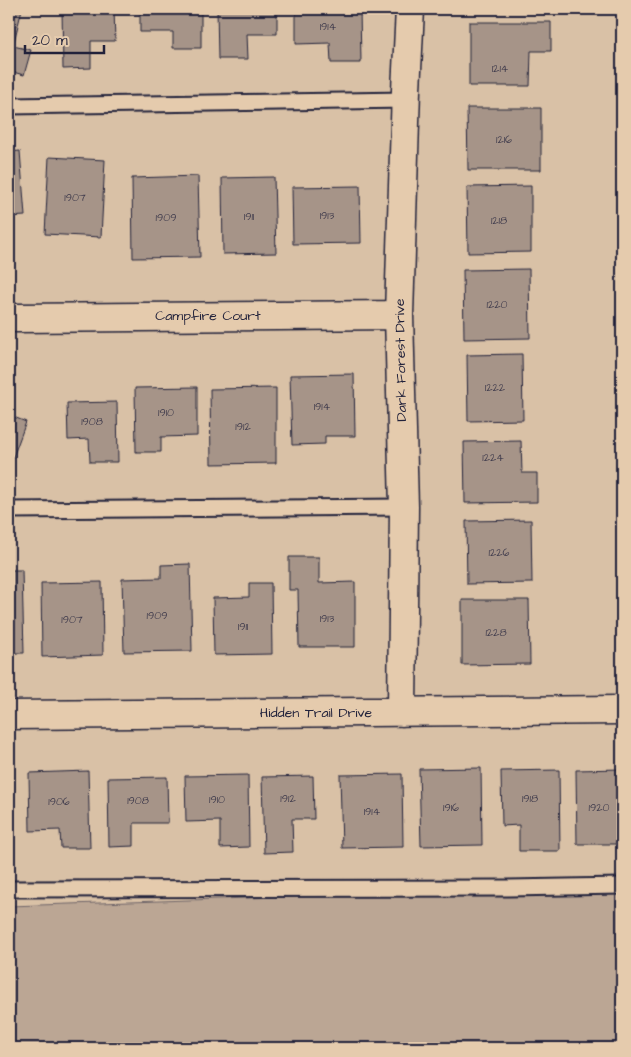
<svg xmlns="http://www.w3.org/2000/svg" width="631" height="1057" viewBox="0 0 631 1057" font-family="'Architects Daughter',sans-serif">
	<rect width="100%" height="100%" fill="#d9c1a6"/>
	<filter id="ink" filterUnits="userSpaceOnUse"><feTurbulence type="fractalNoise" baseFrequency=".02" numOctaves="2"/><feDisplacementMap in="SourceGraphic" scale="10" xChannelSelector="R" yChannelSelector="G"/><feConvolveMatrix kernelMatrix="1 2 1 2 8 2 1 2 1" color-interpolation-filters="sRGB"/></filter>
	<g filter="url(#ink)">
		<path fill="#bba694" stroke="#6e6468" d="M622,891v157h-613v-142l390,-13z"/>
		<path fill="#a69488" stroke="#22223b" d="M9,9h13l-9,37 18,4 -7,25 -15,-4z
			M62,9h52l1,32h-24v27l-28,1z
			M140,9h61v39h-28v-16h-33z
			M217,9h60v25h-30l1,25h-30z
			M296,9h64l1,54h-30l-1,-20 -34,1z
			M469,22h82v29h-20l-1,35h-61z
			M467,108h74v62h-73z
			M20,151l5,65 -16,1v-65z
			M49,157l56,3 -4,77 -56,-3z
			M198,176l2,81 -67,1 -1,-80z
			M274,177l2,76 -53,1 -1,-76z
			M360,186l1,57 -68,1 -1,-57z
			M531,186v66l-63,1 -1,-66z
			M529,269l1,69 -66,1 -1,-69z
			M620,349h2v25h-1z
			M522,354l1,66 -55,1 -1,-66z
			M354,374l1,62h-30v8l-33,1 -2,-70z
			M197,387v49l-36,1v15h-25l-1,-64z
			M276,388v75l-65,1 -1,-75z
			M117,402l1,60h-28l-1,-23 -21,1 -1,-37z
			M9,415l17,7 -17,46z
			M521,441l1,32h15v29l-72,1 -1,-61z
			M531,520l1,63 -65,1 -1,-63z
			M289,557h30v26l36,-1v65h-56l-1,-57h-9z
			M190,564l2,87 -68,1 -2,-73 39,-1v-13z
			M9,570h13l2,83h-15z
			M102,582l1,73 -61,2 -1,-74z
			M249,583h22l1,71 -58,1 -1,-57 36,-1z
			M462,600h67l1,64 -68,1z
			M481,768l1,77 -61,1 -2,-77z
			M622,769v75h-45l-1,-74z
			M559,770l1,81h-41v-26l-17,1 -1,-55z
			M88,771l2,77h-29l-1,-18 -30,1 -1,-58z
			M402,774l1,73 -61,1 -2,-73z
			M9,775h4l1,74h-5z
			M248,775l1,72 -29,1v-27l-34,1 -1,-46z
			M313,776l1,43h-22l1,33 -29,1 -2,-76z
			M167,777l1,46h-34v23l-25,1 -1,-69z"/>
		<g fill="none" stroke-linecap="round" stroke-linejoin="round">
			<defs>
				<path id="service" d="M9,106l397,-6
					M9,510l395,-3
					M9,889l499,-1 114,-2"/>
				<path id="minor" d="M16,318l383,-3
					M402,712l2,-205 -5,-192 7,-225 4,-81
					M9,715l613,-5"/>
			</defs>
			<use href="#service" stroke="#22223b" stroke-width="19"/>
			<use href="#minor" stroke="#22223b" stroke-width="31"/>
			<use href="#service" stroke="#e5cbad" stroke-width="15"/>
			<use href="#minor" stroke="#e5cbad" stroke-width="28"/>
		</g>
	</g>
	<g text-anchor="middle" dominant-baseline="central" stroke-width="5" stroke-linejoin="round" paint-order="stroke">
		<g font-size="11" fill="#433e4e">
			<text x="328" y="26">1914</text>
			<text x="500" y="68">1214</text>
			<text x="504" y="139">1216</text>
			<text x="75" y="197">1907</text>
			<text x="327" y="215">1913</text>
			<text x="249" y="216">1911</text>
			<text x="166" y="217">1909</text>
			<text x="499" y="220">1218</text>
			<text x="497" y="304">1220</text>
			<text x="495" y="387">1222</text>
			<text x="322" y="406">1914</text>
			<text x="166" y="412">1910</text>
			<text x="92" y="421">1908</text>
			<text x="243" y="426">1912</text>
			<text x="493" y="457">1224</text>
			<text x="499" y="552">1226</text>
			<text x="157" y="615">1909</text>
			<text x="327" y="618">1913</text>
			<text x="72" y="619">1907</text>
			<text x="243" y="626">1911</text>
			<text x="496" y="632">1228</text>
			<text x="288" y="798">1912</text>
			<text x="530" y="798">1918</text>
			<text x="217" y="799">1910</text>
			<text x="138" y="800">1908</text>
			<text x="59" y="801">1906</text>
			<text x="451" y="807">1916</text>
			<text x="599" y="807">1920</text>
			<text x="372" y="811">1914</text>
		</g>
		<g font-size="14" fill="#22223b" stroke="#e5cbad">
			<text x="208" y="316">Campfire Court</text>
			<text transform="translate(401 360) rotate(-91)">Dark Forest Drive</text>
			<text x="316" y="713">Hidden Trail Drive</text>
		</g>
	</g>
	<rect width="631" height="1057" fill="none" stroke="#e5cbad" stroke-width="30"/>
	<rect x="15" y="15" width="601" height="1027" fill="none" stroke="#22223b" stroke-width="2" filter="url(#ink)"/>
	<path d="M25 45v8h79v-8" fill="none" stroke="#22223b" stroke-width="2.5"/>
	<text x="32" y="45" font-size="15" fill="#22223b" stroke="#e5cbad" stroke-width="4" paint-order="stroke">20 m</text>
</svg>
